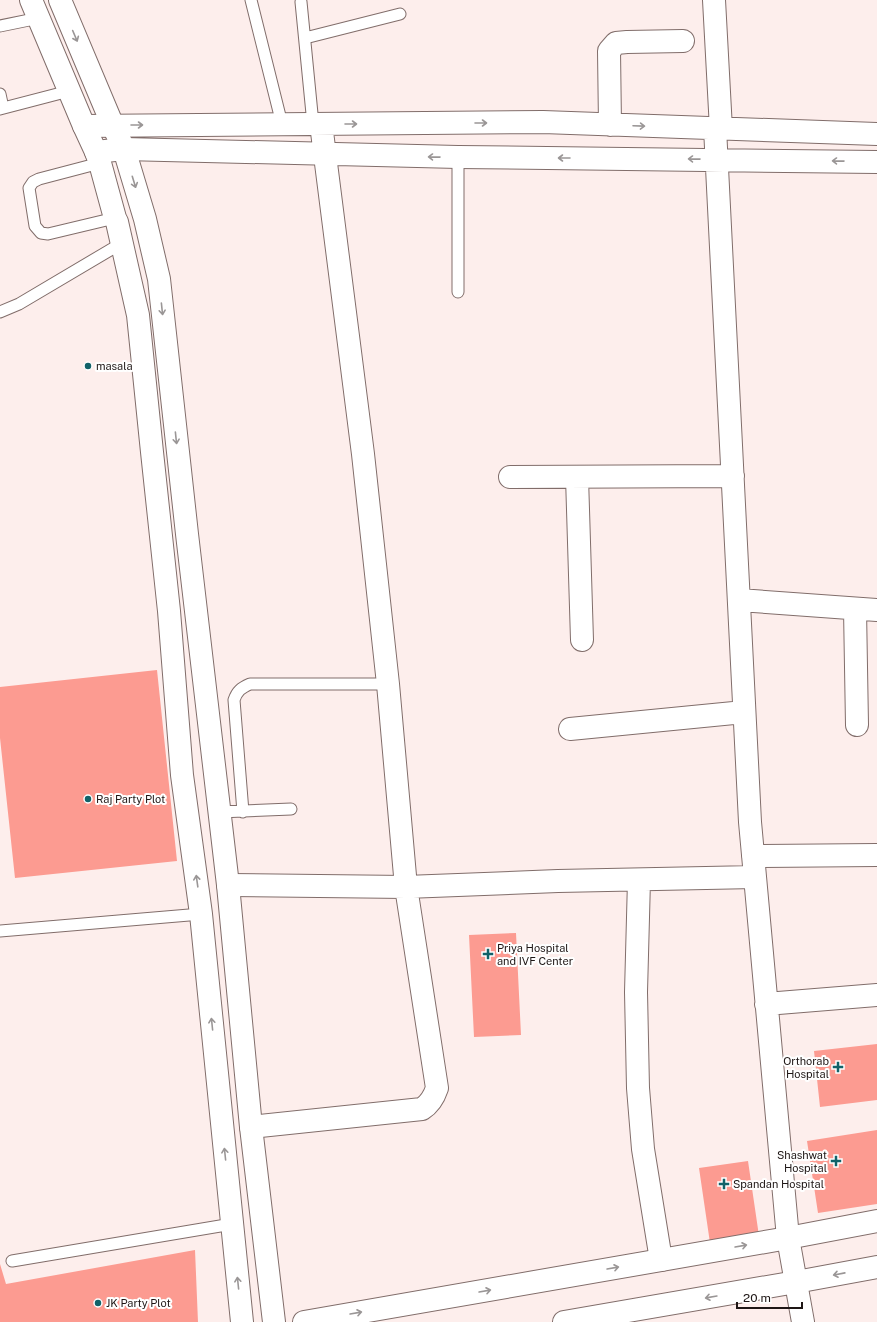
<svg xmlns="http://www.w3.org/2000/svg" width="877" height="1322" viewBox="0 0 877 1322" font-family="'Public Sans',sans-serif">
	<rect width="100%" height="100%" fill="#fdeeec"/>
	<path fill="#fc9b91" d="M157,670l20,191 -162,17 -15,-140v-51z
		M516,933l5,102 -47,2 -5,-102z
		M877,1044v56l-57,7 -6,-56z
		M877,1130v74l-59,9 -11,-72z
		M748,1161l11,75 -49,7 -11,-75z
		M195,1250l3,72h-198v-58l6,20z"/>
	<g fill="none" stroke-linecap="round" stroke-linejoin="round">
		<defs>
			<path id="lane" d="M251,0l31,124
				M301,2l12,122
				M0,26l39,-8
				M305,38l95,-24
				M0,94l3,14
				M0,109l69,-18
				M100,163l-61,16 -6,3 -4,6 6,38 6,7 7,1 67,-16
				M458,292v-135
				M0,312l19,-8 103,-61
				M219,812l72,-3
				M243,812l-9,-112c3,-9 7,-12 16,-16h138
				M0,931l201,-17
				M12,1261l220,-37"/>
			<path id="street" d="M714,0l7,129
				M610,125l-1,-74 7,-8 11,-1 56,-1
				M84,126l459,-4 334,12
				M715,128l35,694 38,416 15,84
				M96,152l28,-3 334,8 419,5
				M510,477l223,-1
				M577,477l5,163
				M739,600l138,10
				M855,609l2,116
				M570,729l174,-17
				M753,856l124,-1
				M639,880l-3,112 2,96 5,61 18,111
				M228,885l178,2 152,-6 197,-4
				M766,1004l111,-9
				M251,1127l171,-18c8,-5 12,-12 15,-21l-31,-201 -18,-203 -25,-230 -42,-330"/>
			<path id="secondary" d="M304,1322l484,-84 89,-17
				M564,1322l232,-40 81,-15"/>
			<path id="primary" d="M31,0l53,126 12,26 4,11 15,55 2,4 21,93 14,137 17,159 13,164 19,139 41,408
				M60,0l53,126 11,23 21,70 14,60 28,255 41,351 23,242 23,195"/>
		</defs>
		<use href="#lane" stroke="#816d6a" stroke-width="13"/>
		<use href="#street" stroke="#816d6a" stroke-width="24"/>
		<use href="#secondary" stroke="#816d6a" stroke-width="24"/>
		<use href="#primary" stroke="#816d6a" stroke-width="24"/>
		<use href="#lane" stroke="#fff" stroke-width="11"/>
		<use href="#street" stroke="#fff" stroke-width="22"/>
		<use href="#secondary" stroke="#fff" stroke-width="22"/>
		<use href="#primary" stroke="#fff" stroke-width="22"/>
	</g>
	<defs><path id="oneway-shaft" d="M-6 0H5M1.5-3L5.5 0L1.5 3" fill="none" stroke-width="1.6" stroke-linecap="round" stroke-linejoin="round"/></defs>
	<g stroke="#9a9696">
		<use href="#oneway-shaft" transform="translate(75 36) rotate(67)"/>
		<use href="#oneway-shaft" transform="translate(481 123)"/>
		<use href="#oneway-shaft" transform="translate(351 124)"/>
		<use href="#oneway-shaft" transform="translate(137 125)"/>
		<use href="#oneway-shaft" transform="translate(639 126) rotate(2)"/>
		<use href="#oneway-shaft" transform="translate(434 157) rotate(-179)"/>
		<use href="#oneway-shaft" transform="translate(564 158) rotate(-180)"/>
		<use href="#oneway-shaft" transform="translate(694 159) rotate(-179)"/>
		<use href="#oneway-shaft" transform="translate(838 161) rotate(-179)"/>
		<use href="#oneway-shaft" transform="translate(134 182) rotate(73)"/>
		<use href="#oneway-shaft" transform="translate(162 309) rotate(84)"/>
		<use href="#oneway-shaft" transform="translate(176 438) rotate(84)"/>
		<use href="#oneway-shaft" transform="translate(197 881) rotate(-98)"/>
		<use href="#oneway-shaft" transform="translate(212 1024) rotate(-96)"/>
		<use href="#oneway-shaft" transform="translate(225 1154) rotate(-96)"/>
		<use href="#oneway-shaft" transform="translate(741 1246) rotate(-10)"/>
		<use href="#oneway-shaft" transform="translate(613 1268) rotate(-10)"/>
		<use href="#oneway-shaft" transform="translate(839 1274) rotate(169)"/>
		<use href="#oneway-shaft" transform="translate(238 1283) rotate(-96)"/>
		<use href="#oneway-shaft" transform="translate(485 1291) rotate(-10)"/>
		<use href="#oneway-shaft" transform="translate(711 1297) rotate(170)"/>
		<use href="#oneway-shaft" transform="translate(356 1313) rotate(-10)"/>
	</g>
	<g fill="#126269" stroke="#fff" stroke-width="1.5">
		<circle cx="88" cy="366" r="4"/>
		<circle cx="88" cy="799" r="4"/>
		<path d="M486 948h4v4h4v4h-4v4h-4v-4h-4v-4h4z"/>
		<path d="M836 1061h4v4h4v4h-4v4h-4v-4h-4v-4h4z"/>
		<path d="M834 1155h4v4h4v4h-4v4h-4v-4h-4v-4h4z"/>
		<path d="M722 1178h4v4h4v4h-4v4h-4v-4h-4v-4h4z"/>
		<circle cx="98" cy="1303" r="4"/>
	</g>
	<g text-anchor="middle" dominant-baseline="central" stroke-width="4" stroke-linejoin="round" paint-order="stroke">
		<g font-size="11" fill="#1e1615" stroke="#fff" text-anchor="start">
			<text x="96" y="366">masala</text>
			<text x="96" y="799">Raj Party Plot</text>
			<text x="497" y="948">Priya Hospital<tspan x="497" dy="13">and IVF Center</tspan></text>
			<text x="829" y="1061" text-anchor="end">Orthorab<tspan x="829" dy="13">Hospital</tspan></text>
			<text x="827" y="1155" text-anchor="end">Shashwat<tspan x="827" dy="13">Hospital</tspan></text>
			<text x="733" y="1184">Spandan Hospital</text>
			<text x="106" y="1303">JK Party Plot</text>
		</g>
	</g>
	<path d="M737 1302v6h65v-6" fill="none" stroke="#1e1615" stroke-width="2"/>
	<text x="743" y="1302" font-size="12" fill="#1e1615" stroke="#ffffff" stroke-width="3" paint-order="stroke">20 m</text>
</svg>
